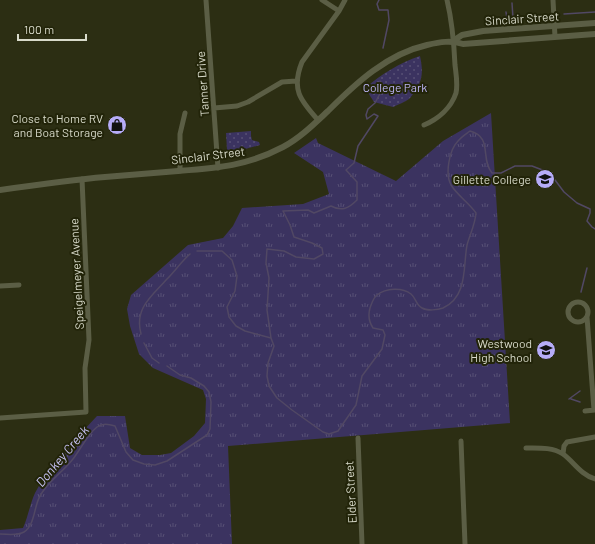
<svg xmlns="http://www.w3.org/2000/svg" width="595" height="544" viewBox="0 0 595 544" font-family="Barlow,sans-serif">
	<defs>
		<pattern id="grass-tufts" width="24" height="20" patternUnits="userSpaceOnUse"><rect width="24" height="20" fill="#3b3360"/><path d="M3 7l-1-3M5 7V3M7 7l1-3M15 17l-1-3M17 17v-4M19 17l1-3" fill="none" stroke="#575075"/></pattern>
		<pattern id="park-dots" width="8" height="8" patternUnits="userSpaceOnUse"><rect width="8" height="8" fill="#3b3360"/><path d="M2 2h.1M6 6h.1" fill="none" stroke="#575075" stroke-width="1.8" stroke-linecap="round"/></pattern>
	</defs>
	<rect width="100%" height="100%" fill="#2c2e13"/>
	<path fill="url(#grass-tufts)" d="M491,113l19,310 -282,23 4,98h-232v-14l23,-2c5,-11 7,-24 12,-35 15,-29 40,-53 62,-77h28l5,32 12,7h18l11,-2 23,-17 11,-13 1,-24 -3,-9 -50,-22 -14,-14 -9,-28 -3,-17 4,-14 57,-50 35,-7 10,-12 9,-18 61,-4 26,-10 -6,-22 -29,-19 22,-15 2,5 78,38 47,-40z"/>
	<path fill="url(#park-dots)" d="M420,56c4,19 2,27 -10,42 -4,4 -13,7 -17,9l-19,-5 -9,-14c17,-14 34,-25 55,-32z
		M251,131v5l1,4 7,2 1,3 -29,8 -4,-3 -1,-17z"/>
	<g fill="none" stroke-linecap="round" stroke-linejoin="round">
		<path stroke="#514864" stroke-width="1.5" d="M379,0l-2,4 2,6h9l1,10 -6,28
			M512,3l1,15
			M506,12l1,7
			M564,14l31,-2
			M493,20l52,-4
			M197,251h25l10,9 5,16 -2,15 -8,16 2,10 7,9 9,5 26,7 3,8 -6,17 -1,13 2,10 8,12 15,12 31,22 6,2 9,-3 18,-26 6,-29 20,-27 3,-14 -2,-5 -10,-2c-4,-6 -5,-13 -3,-20 2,-5 3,-10 7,-13 9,-7 25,-8 34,-1 5,4 5,11 11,14 5,3 16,2 21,0 25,-11 20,-42 24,-63 3,-11 8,-20 9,-32 -7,-10 -18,-17 -25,-28 -6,-11 -2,-35 7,-44 3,-4 8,-7 12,-10 23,6 10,28 22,42h9l14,-7h17l13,5 10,9 9,12 13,11 13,6v4l-3,8 5,6 3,2
			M581,292l6,-24
			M141,334c-7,-26 11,-38 26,-55 8,-8 14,-17 23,-25
			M271,338l-4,-28 2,-32 -3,-15 1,-14 17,2 12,6 18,2 9,-5 -1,-6 -10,-5 -18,-6 -4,-12 -7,-14 25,-1 6,3 17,-7c11,6 18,2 26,-6v-18l-11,-12 8,-7 4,-17 20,-30 -4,-2 -7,5 -1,-4 2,-6 7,-6 9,-17 -4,-5
			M144,343l8,15 7,5
			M569,399l11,-8
			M571,399l9,3
			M0,534c8,0 17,2 24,-2 11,-7 10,-26 16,-36 8,-15 23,-24 33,-37 7,-9 15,-25 24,-32 6,-4 11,-3 18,-1l11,26 7,8 11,4 11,1 12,-4 40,-26 3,-6 1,-27 -2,-10 -5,-6 -13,-8 -11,-3 -13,-9"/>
		<path stroke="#5b5e45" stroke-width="5" d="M206,0l12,168
			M322,0l17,11
			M553,0l2,37
			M214,108l23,-2 11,-4 34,-20 14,-1
			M318,120c-18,-20 -27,-31 -16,-58l37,-51 6,-11
			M424,125c14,-6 27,-17 32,-32 2,-9 0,-19 -1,-28 -1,-22 -3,-44 -8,-65
			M180,171v-37l5,-21
			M0,286l19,-1
			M568 312a10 10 0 1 1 20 0a10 10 0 1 1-20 0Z
			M587,317l7,93
			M585,411l10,-1
			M0,418l86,-6 -1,-44 4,-28 -7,-161
			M358,438l4,106
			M461,441l4,103
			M526,448c13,0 26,-1 37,6 11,8 17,20 32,25
			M563,454l1,-8 3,-4 28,-5"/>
		<path stroke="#5b5e45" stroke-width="6" d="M453,41l9,-6 21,-4 112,-8
			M0,190c35,-5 70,-10 105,-13 24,-2 49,-4 73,-6 39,-3 69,-5 105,-24 17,-9 31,-23 45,-36 28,-28 59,-57 99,-66 13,-3 24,-5 36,-1l132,-10"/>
	</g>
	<defs>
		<symbol id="shop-disc" viewBox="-11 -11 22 22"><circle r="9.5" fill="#b6acf8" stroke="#222409"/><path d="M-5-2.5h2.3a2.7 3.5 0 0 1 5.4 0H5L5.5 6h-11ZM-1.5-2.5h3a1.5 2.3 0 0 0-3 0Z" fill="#111"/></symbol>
		<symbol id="university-disc" viewBox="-11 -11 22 22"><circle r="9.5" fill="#b6acf8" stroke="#222409"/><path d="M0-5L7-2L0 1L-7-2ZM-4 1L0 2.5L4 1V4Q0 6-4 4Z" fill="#111"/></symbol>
		<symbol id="school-disc" viewBox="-11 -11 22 22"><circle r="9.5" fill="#b6acf8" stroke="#222409"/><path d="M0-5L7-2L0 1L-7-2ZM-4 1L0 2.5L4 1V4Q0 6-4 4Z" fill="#111"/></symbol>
	</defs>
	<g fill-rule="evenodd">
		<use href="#shop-disc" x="106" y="114" width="22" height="22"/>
		<use href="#university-disc" x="534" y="168" width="22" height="22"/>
		<use href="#school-disc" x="535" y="339" width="22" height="22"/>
	</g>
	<g text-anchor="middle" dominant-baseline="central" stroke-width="4" stroke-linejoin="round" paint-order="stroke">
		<g font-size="12" fill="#d8daca" stroke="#222409">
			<text transform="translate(522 18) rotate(-4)">Sinclair Street</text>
			<text transform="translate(202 84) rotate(-94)">Tanner Drive</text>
			<text transform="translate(208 155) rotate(-7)">Sinclair Street</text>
			<text transform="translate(76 274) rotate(-93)">Speigelmeyer Avenue</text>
			<text transform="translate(350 492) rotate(-93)">Elder Street</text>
		</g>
		<g font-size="12" fill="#bdb5f7" stroke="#222409">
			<text x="395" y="87">College Park</text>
		</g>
		<g font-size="12" fill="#d8daca" stroke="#222409" text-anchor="end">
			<text x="103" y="118">Close to Home RV<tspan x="103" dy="14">and Boat Storage</tspan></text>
			<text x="531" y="179">Gillette College</text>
			<text x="532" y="343">Westwood<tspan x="532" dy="14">High School</tspan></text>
		</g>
		<g font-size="13" font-style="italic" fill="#c8c3f5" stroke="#222409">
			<text transform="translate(62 456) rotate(-50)">Donkey Creek</text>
		</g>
	</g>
	<path d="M18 34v6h68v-6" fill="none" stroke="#d8daca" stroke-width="2"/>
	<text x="24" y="34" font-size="12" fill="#d8daca" stroke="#222409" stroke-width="3" paint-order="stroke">100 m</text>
</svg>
